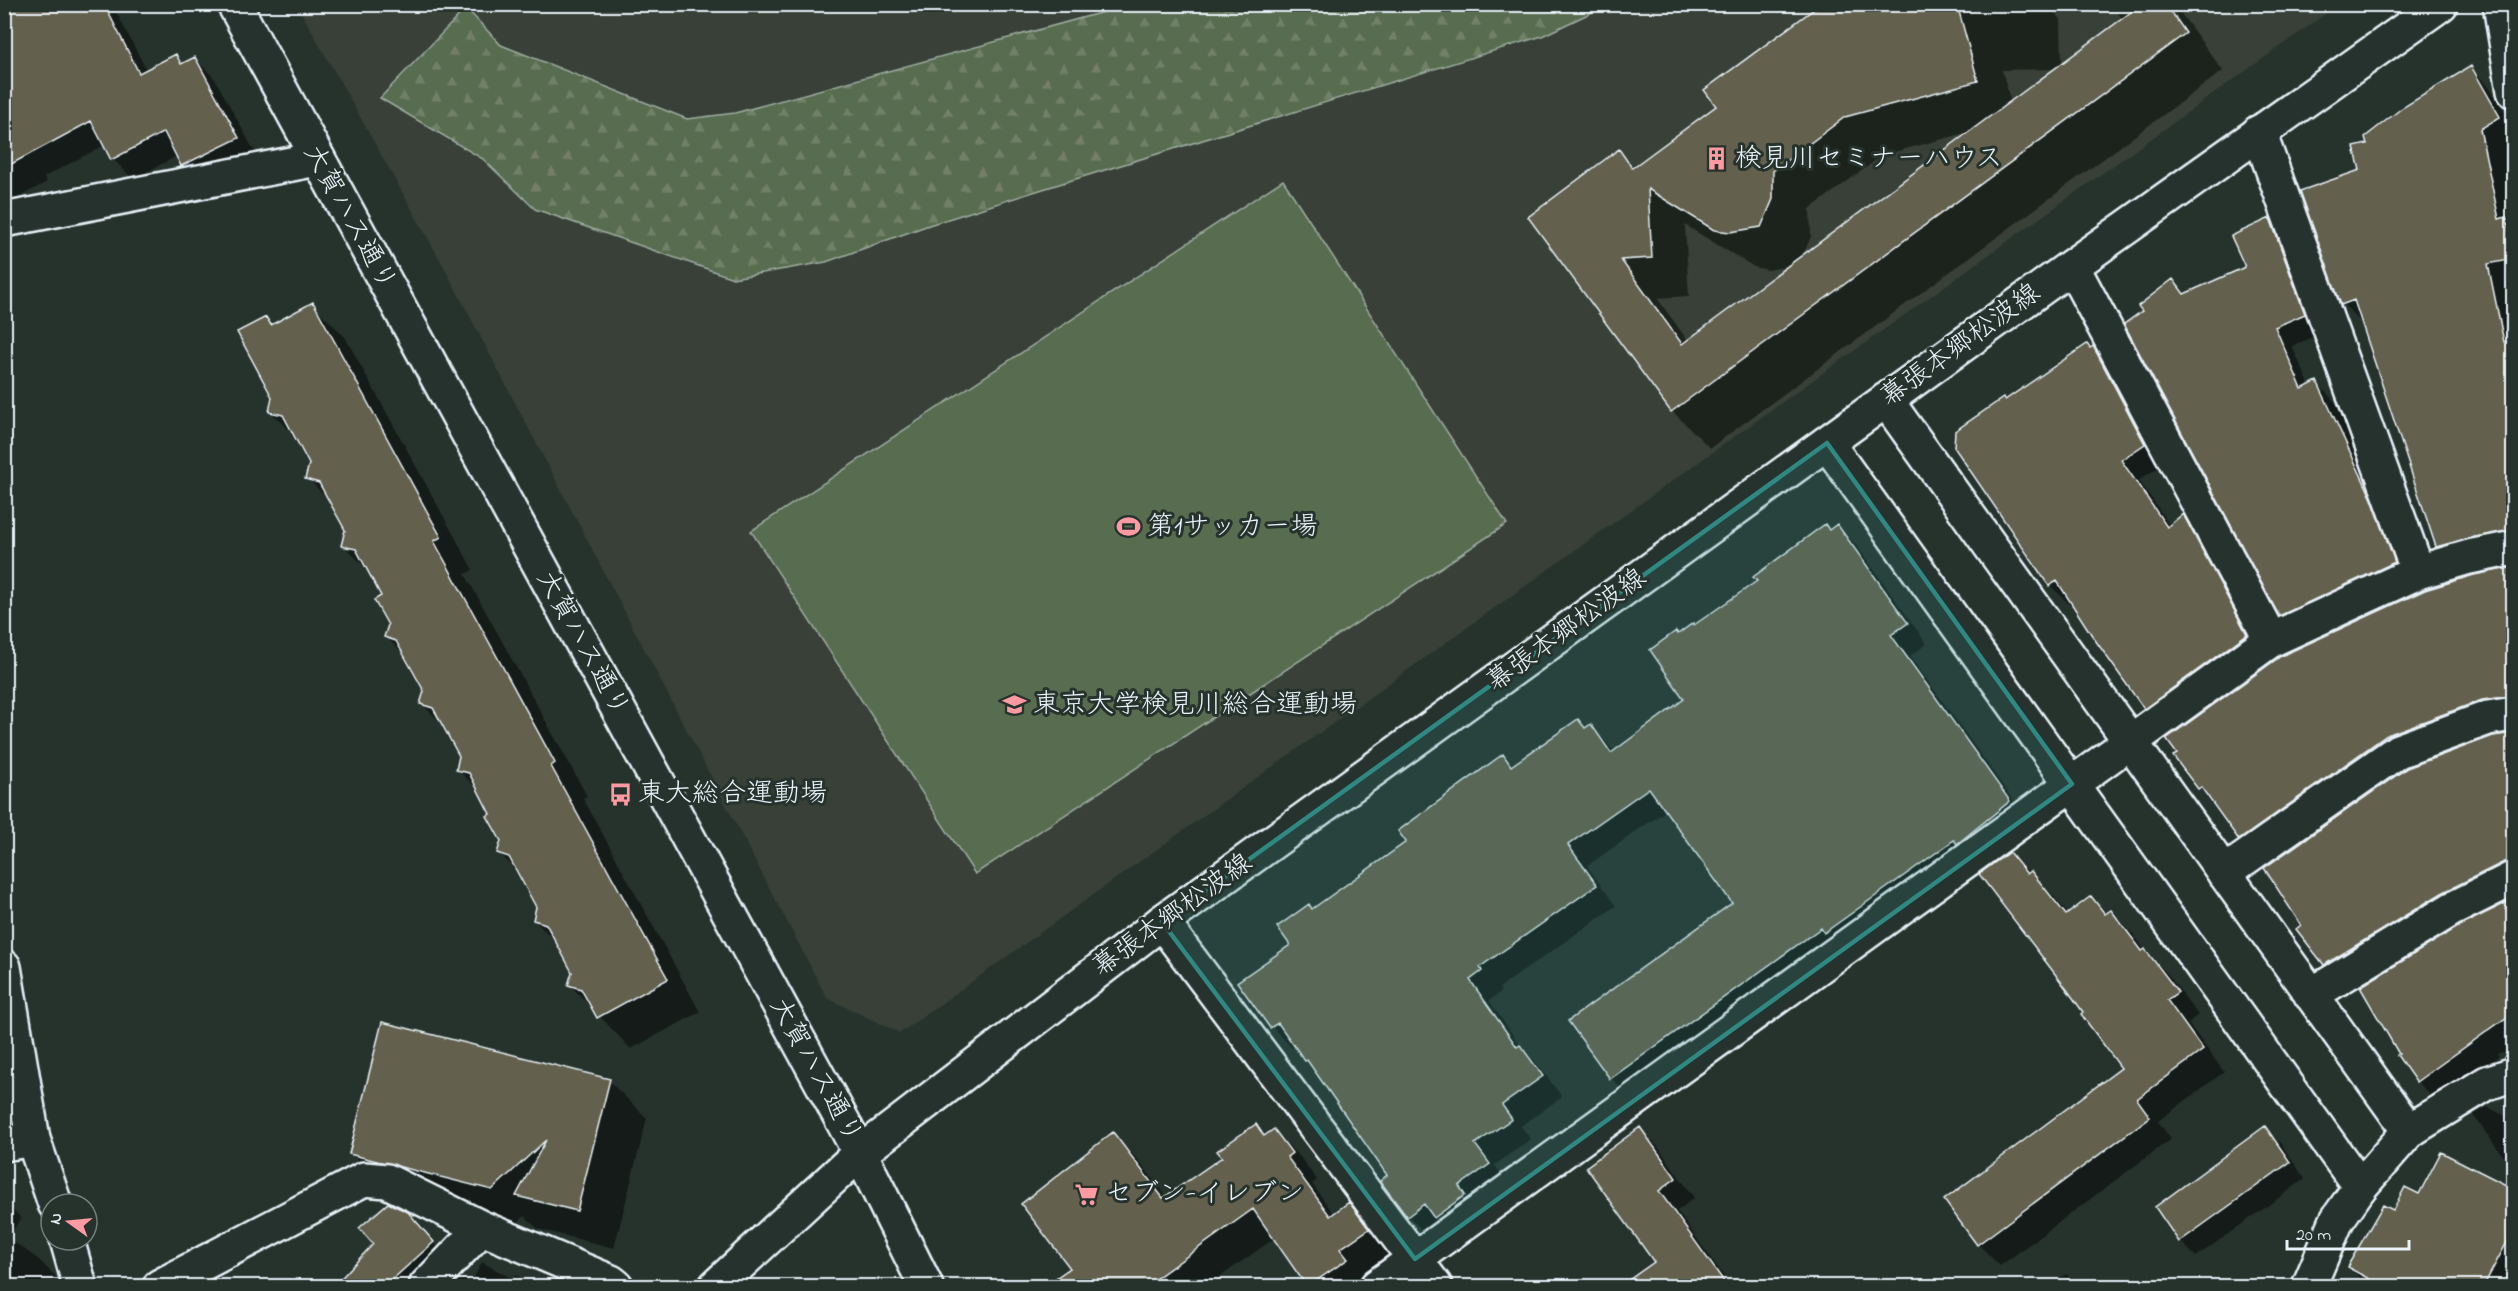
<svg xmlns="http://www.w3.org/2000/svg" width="2518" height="1291" viewBox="0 0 2518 1291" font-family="'Indie Flower','Klee One',sans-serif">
	<defs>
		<pattern id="forest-firs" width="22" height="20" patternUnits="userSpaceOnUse" patternTransform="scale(1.5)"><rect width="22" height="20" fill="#596c4f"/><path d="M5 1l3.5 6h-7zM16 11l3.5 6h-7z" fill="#718169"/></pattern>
	</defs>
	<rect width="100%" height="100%" fill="#26332d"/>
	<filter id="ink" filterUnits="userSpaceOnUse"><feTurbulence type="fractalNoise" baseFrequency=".0167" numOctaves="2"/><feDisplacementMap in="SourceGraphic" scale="12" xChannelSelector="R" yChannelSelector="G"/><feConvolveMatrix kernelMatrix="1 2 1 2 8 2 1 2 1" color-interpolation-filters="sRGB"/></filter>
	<g filter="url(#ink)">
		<path fill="#384137" d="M297,5h2041l-1438,1028 -73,-35 -385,-735z"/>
		<path fill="#596c4f" stroke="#a0aea4" stroke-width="1.5" d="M1283,180l224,344 -532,350 -224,-343z"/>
		<path fill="url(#forest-firs)" stroke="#a0aea4" stroke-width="1.5" d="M1129,5h478l-65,31 -499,153 -114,36 -103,37 -93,16 -198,-69 -52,-50 -103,-61 86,-90 35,37 186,74 48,-6z"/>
		<path fill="#0007" fill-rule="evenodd" d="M4,4h108l35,67 29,-15 8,8 11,-6 20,21 43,79 -56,28 -20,-20 -5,-10 -44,23 -20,-20 -8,-14 -61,32 3,5 -43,23z
			M1824,4h222l15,15 1,46 61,-45 -11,-16h62l49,67 -513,377 -38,-37 -142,-194 89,-66 16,17 83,-62zM2057,69l-46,34 -9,-33zM1973,131l-171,126 9,-20 -1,-28 73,-54zM1685,225l69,42 14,3 21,-4 -101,75 -31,-43 32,-2z
			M2471,68l19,20 21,35h3v159l-8,1 8,34v235l-57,14 -20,-20 -75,-223 -19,-19 19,-133 6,-26z
			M2270,220l18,18 34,95 -30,13 18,40 7,-3 18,19 55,117 22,62 -113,52 -19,-18 -136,-304 29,-30 13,13 61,-26z
			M312,304l33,33 128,233 -8,4 122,222 -4,2 117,214 -69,37 -61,-64 4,-13 -16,-28 -24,-24 4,-14 -17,-31 -22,-22 3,-12 -9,-27 -12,-21 -24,-24 4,-13 -15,-28 -24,-24 3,-14 -17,-31 -22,-22 3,-12 -6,-28 -13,-25 -27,-27 3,-15 -13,-26 -26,-26 4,-14 -15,-27 -26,-26 4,-15 -8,-78 7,8z
			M2093,348l19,19 52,97 -25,16 31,46 13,-10 19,20 63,118 -100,73 -20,-19 -72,-106 -3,3 -20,-20 -95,-138 50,-45z
			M1825,526l5,5 7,-5 20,20 70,98 -17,12 119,166 -398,276 -20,-20 123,-175 -67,-93 -80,56 29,40 -117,82 2,4 -12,9 34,48 17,18 22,30 -41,29 10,13 -36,26 11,17 -78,54 -20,-20 -19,-40 -73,-106 -21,-25 -3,3 -20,-21 -33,-45 53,-37 21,-35 95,-67 95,-87 10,10 78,-40 24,26 71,-53 -7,-63 80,-54z
			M2514,569v148l-103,35 -152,106 -19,-19 -24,-34 -17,-17 -23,-32z
			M2514,733v153l-169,97 -20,-19z
			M2009,854l44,41 16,20 22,-17 17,16 3,-2 22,22 15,20 19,19 31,42 -10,8 36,49 -66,49 13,18 -171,127 -22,-22 -32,-44 177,-132 -38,-55z
			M2514,901v144l-10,7 -7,1 2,3 -63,45 -19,-20 -18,-26z
			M609,1081l38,37 -33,130 -76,-19 -13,-13 -8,7 -128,-32 -38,-38z
			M2487,1107l27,13v51l-41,-56z
			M1256,1126l10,10 8,-5 26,26 17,23 -5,4 22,30 15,-10 26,27 19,25 -21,30h-65l-33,-48 -68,48h-161l26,-18 41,-134 26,27 28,36 57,-40z
			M2265,1128l16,16 24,35 -109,78 -16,-16z
			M1640,1129l19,19 35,50 -17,13 54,75h-110l35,-24z
			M2514,1190l-1,96h-152l3,-4 -15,-15 45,-55 25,-16z
			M4,1201l17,17 -13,20 30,21 19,19 -5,8h-48z
			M407,1213l37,41 -32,32h-77z
			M482,1262l31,17 2,-4 22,11h-84l10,-9 7,8z
			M2066,1274l13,12h-30z
			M261,1279l7,7h-19z
			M1802,1282l4,4h-9z"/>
		<path fill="#63614d" stroke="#e8f1f8" stroke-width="1.5" d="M4,4h100l35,69 37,-19 5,10 14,-7 44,81 -58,28 -17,-34 -53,28 -20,-39 -87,47z
			M1821,4h136l21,77 -133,36 -72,54v28l-12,28 -31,5 -16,-2 -66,-41 4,69 -31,2 61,84 460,-340h24l20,29 -515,379 -143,-195 91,-68 13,19 84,-62 -12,-16z
			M2471,66l29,51 -20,12 19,90 7,-2 8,32v10l-26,5 16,78 6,-2 4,18v172l-49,9 -29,8 -82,-247 -13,5 -41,-114 60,-21 -6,-23 13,-3 -2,-7 37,-29z
			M2270,218l35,96 -30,13 27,62 15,-8 55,118 23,63 -116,54 -155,-292 18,-13 -4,-5 35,-27 11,15 61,-27 -14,-31z
			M313,302l128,235 -7,4 121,222 -4,3 117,213 -71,39 -16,-29 -13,-4 4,-13 -26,-48 -13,-4 3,-13 -27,-50 -12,-4 4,-12 -14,-25 3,-2 -21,-41 -13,-3 3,-14 -26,-48 -13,-4 4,-13 -28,-50 -12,-4 4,-12 -14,-25 7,-4 -25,-47 -15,-3 4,-16 -26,-47 -14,-4 4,-15 -26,-49 -14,-3 3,-15 -35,-65 29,-15 5,8z
			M2087,344l3,4 3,-2 52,98 -24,16 46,67 16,-13 64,120 -103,75 -51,-72 -36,-56 -8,5 -95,-139 1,-16 48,-33 2,2z
			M1825,524l4,6 8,-6 71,99 -17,12 119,166 -53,43 -3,-4 -130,93 -3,-5 -211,151 -42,-58 164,-118 -83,-115 -81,57 29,40 -117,82 2,4 -12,9 47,67 3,-2 23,31 -41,29 10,14 -37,25 15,20 -31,22 6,9 -31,23 -10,-14 -17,13 -27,-36 7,-6 -80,-115 -2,1 -27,-38 -8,5 -33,-46 53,-37 -13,-18 32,-23 3,5 94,-67 -8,-11 105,-77 8,12 67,-47 7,9 6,-4 20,29 73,-54 -34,-49 26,-19 2,3 15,-11 1,2 63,-44 -4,-4z
			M2514,567v129l-32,4 -95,35 -148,105 -38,-53 -3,2 -25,-33 4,-2 -11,-15 115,-83 144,-66 49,-15z
			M2514,733v127l-8,1 -64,32 -118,72 -28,-36 5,-4 -37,-57 143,-100 86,-32z
			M2009,852l18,22 4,-3 35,44 25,-19 14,18 6,-4 31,41 3,-2 33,43 -11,8 36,50 -66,49 13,18 -173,128 -33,-45 177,-132 -40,-54 2,-2 -15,-21 -89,-117z
			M2514,899v113l-98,70 -19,-27 2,-1 -39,-67 101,-62z
			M382,1022l228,57 -33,132 -61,-15 30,-56 -54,50 -143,-36z
			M1256,1124l8,12 10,-7 18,24 -5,4 43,59 19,-14 20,27 -29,20 8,10 -41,28 -54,-78 -109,78h-101l27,-19 -49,-64 92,-72 50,66 59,-41 -5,-6z
			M2265,1126l25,36 -111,80 -24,-35z
			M1640,1127l36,51 -17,13 69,96h-109l35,-25 -68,-95z
			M2441,1152l73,37v40l-31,58h-99l-37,-20 36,-62 10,5 12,-23 14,7z
			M388,1203l20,9 26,30 -50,45h-51l40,-43 -14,-16z"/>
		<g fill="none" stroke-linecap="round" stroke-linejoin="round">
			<defs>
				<path id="minor" d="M2500,4l14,87
					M2259,132l159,440
					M4,220l313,-61
					M2072,266l199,374
					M1886,400l523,731
					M1827,443l533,744
					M2224,873l174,-122 90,-33 26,-4
					M1162,922l273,364
					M4,967l29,172 22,65
					M2311,995l141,-86 62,-31
					M4,1144l29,-5
					M67,1240l13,46
					M160,1286l204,-107 23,2 95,47 129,54 5,4
					M426,1286l56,-58
					M1377,1286l894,-646 147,-68 51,-15 45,-9"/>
				<path id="tertiary" d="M234,4l626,1149 66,133
					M716,1286l144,-133 302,-231 910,-656 369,-262
					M2309,1286l28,-66 23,-33 49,-56 78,-48 27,-9"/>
			</defs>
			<use href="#minor" stroke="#e8f1f8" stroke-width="38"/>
			<use href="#tertiary" stroke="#e8f1f8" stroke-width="38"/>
			<use href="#minor" stroke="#26332d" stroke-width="33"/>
			<use href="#tertiary" stroke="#26332d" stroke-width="33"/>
		</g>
	</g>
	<path fill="#308883" fill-opacity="0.2" stroke="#308883" stroke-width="4.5" stroke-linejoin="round" d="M1827,443l245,341 -657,475 -253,-337z"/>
	<defs>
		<symbol id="building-bare" viewBox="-9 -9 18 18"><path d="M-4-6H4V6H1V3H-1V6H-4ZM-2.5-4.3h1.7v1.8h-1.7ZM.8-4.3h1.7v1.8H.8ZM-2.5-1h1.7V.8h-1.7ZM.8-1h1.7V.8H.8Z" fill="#ff9aa2" stroke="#26332d" stroke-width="2.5" paint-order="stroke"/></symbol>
		<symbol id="stadium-bare" viewBox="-9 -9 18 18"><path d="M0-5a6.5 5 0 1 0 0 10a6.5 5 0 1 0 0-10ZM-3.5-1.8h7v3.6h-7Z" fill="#ff9aa2" stroke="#26332d" stroke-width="2.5" paint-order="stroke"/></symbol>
		<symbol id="university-bare" viewBox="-9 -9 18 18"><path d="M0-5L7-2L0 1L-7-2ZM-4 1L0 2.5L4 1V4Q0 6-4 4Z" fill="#ff9aa2" stroke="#26332d" stroke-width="2.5" paint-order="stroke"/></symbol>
		<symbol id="bus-bare" viewBox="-9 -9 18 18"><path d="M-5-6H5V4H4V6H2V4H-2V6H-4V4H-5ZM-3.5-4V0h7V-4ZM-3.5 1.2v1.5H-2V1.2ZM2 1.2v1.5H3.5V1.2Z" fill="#ff9aa2" stroke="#26332d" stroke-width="2.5" paint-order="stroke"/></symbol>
		<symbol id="supermarket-bare" viewBox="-9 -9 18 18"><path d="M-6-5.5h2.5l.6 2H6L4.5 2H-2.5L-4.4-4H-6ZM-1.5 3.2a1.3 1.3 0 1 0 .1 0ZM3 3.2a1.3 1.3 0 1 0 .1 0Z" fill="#ff9aa2" stroke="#26332d" stroke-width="2.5" paint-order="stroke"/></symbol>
	</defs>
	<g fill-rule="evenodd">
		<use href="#building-bare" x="1700" y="142" width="33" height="33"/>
		<use href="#stadium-bare" x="1112" y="510" width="33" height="33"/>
		<use href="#university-bare" x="998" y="688" width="33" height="33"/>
		<use href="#bus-bare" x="604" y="778" width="33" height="33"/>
		<use href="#supermarket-bare" x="1070" y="1178" width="33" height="33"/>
	</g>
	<g text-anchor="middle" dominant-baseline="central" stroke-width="6" stroke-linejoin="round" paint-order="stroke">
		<g font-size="27" fill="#e8f1f8" stroke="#26332d" text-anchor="start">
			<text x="1735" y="159">検見川セミナーハウス</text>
			<text x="1147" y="527">第1サッカー場</text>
			<text x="1033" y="705">東京大学検見川総合運動場</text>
			<text x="638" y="794">東大総合運動場</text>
			<text x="1105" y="1194">セブン-イレブン</text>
		</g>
		<g font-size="27" fill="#e8f1f8" stroke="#26332d">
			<text transform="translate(349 218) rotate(61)">大賀ハス通り</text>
			<text transform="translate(1961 346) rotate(-36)">幕張本郷松波線</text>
			<text transform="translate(1567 631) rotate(-36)">幕張本郷松波線</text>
			<text transform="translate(582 644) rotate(61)">大賀ハス通り</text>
			<text transform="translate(1173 916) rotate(-36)">幕張本郷松波線</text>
			<text transform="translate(815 1071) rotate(61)">大賀ハス通り</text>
		</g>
	</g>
	<rect width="2518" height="1291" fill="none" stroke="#26332d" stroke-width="24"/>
	<rect x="12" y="12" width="2494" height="1267" fill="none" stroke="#e8f1f8" stroke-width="2" filter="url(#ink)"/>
	<g transform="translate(69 1222) rotate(285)"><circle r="28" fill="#26332d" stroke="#747f7e" stroke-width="1.5"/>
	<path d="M0-4.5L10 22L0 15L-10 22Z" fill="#ff9aa2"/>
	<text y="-9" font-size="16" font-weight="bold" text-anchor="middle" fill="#e8f1f8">N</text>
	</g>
	<path d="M2287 1240v9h122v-9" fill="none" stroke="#e8f1f8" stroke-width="3"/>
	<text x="2296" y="1240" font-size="18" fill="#e8f1f8" stroke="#26332d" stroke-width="4.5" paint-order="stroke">20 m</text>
</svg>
